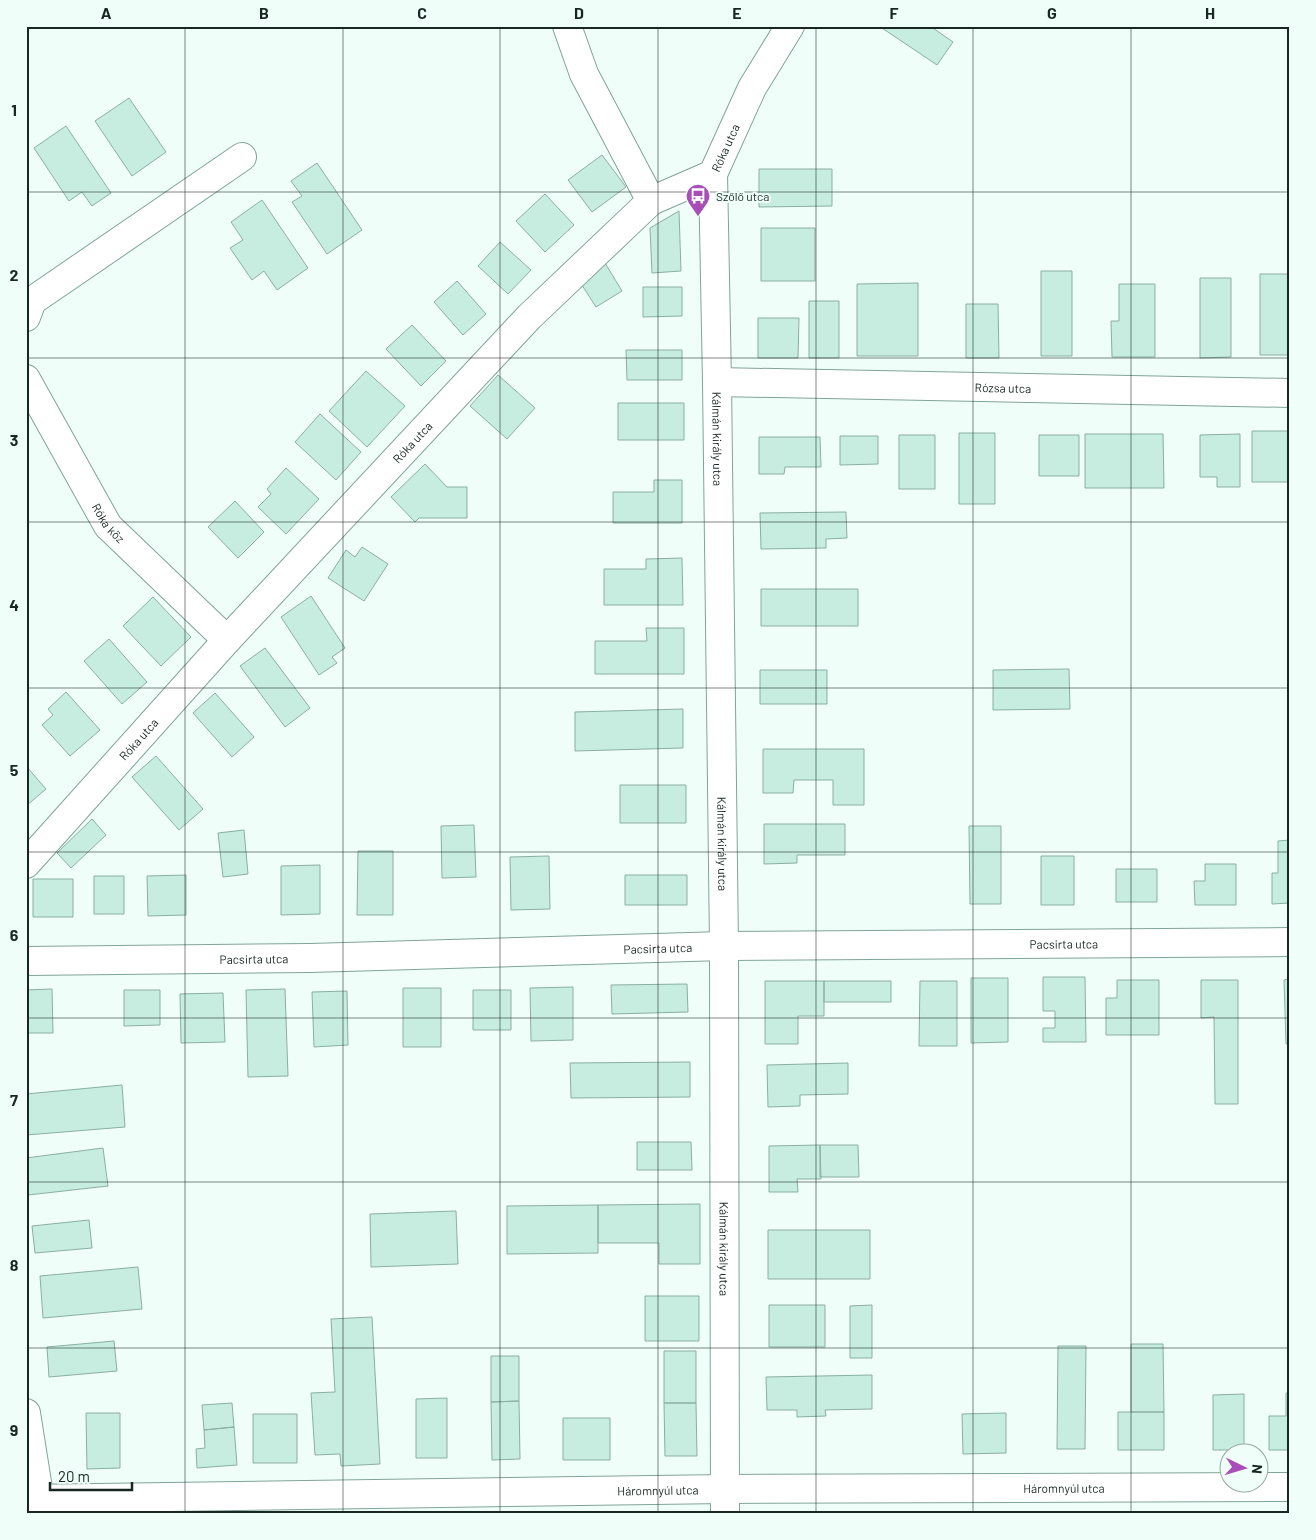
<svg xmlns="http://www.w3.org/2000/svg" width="1316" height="1540" viewBox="0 0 1316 1540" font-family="Barlow,sans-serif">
	<rect width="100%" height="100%" fill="#effef9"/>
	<path fill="#c7ede0" stroke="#8bafa2" d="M879,26h51l23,16 -16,23z
		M129,98l37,54 -34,24 -37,-55z
		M66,126l45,67 -19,13 -10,-14 -13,9 -35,-53z
		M602,155l24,32 -34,25 -24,-32z
		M317,163l45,67 -35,24 -35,-52 10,-6 -11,-15z
		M759,169h73v37l-73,1z
		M545,194l29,31 -29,27 -29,-31z
		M262,200l46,68 -31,22 -13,-19 -12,9 -22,-32 13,-8 -12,-18z
		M679,211l2,60 -29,2 -2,-45z
		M761,228h54v53h-54z
		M500,242l31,28 -23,24 -30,-28z
		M605,263l17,28 -26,16 -18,-28z
		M1041,271h31v85h-31z
		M1260,274h30v81h-30z
		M1200,278h31v79l-31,1z
		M457,281l29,33 -23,21 -29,-33z
		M918,283v73h-61v-72z
		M1119,284h36v73h-43l-1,-36h8z
		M643,287h39v29l-39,1z
		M809,301h30v57h-30z
		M966,304h32l1,54h-33z
		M758,318h41l-1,40h-40z
		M412,325l34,36 -25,25 -35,-37z
		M626,350h56v30h-55z
		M366,371l39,35 -38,41 -38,-36z
		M498,375l37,33 -28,31 -37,-33z
		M618,403h66v37h-66z
		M320,414l41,38 -25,28 -41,-38z
		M1252,431h38v99l-1,-48h-37z
		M959,433h36v71h-36z
		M1085,434h78l1,54h-79z
		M1240,434v53h-23v-10h-17v-42z
		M899,435h36v54h-36z
		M1039,435h40v41h-40z
		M840,436h38v28l-38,1z
		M759,437h61l1,30h-36l-1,7h-25z
		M425,464l22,23h20v31h-48l-4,4 -24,-25z
		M286,468l33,31 -33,35 -28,-27 13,-13 -4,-5z
		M654,480h28v43h-69v-31h41z
		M235,501l29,31 -26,26 -30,-31z
		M846,512l1,26 -21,1v9l-65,1 -1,-36z
		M362,547l26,17 -24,37 -36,-23 18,-28 9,7z
		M682,558l1,47h-79v-36h42v-10z
		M761,589h97v37h-97z
		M311,596l34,52 -13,9 5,6 -18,12 -38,-58z
		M153,597l38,40 -30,29 -38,-40z
		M646,628h38v46h-89v-33h52z
		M109,639l38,43 -25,22 -38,-43z
		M265,648l45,60 -25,19 -45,-61z
		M1069,669l1,40 -77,1v-40z
		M760,670h67v34h-67z
		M66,692l34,38 -30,26 -28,-31 11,-10 -5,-6z
		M215,693l39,44 -22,20 -39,-44z
		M683,709v39l-108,3v-39z
		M763,749h101v56h-31v-25h-39l-1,13h-30z
		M156,756l47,53 -24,21 -47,-53z
		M26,766l20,23 -20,17z
		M620,785h66v38h-66z
		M92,819l14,16 -35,33 -14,-15z
		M764,824h81v31h-48v8l-33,1z
		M474,825l2,52 -34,1 -1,-52z
		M969,826h32v78h-31z
		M244,830l4,44 -25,3 -5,-44z
		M1290,840v63l-18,1v-31h6v-32z
		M358,851h35v64h-36z
		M549,856l1,53 -39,1 -1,-53z
		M1041,856h33v49h-33z
		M1205,864h31v41h-41l-1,-24h11z
		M320,865v49l-39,1v-49z
		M1116,869h41v33h-41z
		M186,875v40l-38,1 -1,-40z
		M625,875h62v30h-62z
		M94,876h30v38h-30z
		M33,879h40v38h-40z
		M1043,977h42l1,65h-43v-14h12v-17h-12z
		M971,978h37v64l-37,1z
		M1290,979v64l-4,1 -2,-64z
		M1117,980h42v55h-53v-37h11z
		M1201,980h37v124h-23l-1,-87 -13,1z
		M765,981h59v35h-26v28h-33z
		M824,981h67v21h-67z
		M920,981h37v65h-38z
		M687,984l1,28 -76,2 -1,-29z
		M573,987v53l-42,1 -1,-53z
		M403,988h38v59h-38z
		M52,989l1,44h-27v-43z
		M285,989l3,87 -40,1 -2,-87z
		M124,990h36v35l-36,1z
		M473,990h38v40h-38z
		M347,991l1,54 -34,2 -2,-55z
		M223,993l2,49 -44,1 -1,-49z
		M690,1062v35l-119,1 -1,-35z
		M848,1063v31l-48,1v11l-32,1 -1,-42z
		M122,1085l3,42 -99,8v-41z
		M637,1142h54l1,28h-55z
		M820,1145h38l1,32h-39z
		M820,1145l1,34h-24l1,13h-29v-46z
		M103,1148l5,38 -80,9 -2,-18v-19z
		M700,1204v60h-41v-21h-61v-38z
		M598,1205v48l-91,1v-48z
		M456,1211l2,53 -87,3 -1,-53z
		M89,1220l3,28 -57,5 -3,-27z
		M768,1230h102v49h-102z
		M138,1267l4,42 -99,9 -3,-42z
		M645,1296h54v45h-54z
		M769,1305h56v42h-56z
		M872,1305v53h-22v-52z
		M372,1317l8,147 -39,2 -1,-12 -25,1 -4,-62 24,-1 -4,-73z
		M114,1341l3,30 -68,6 -2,-30z
		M1131,1344h32l1,68h-33z
		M1058,1346h28l-1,103h-28z
		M664,1351h32v52h-32z
		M491,1356h28v45l-28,1z
		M872,1375v34l-47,1 1,6 -29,1v-7h-30l-1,-33z
		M1286,1393h4v57h-21v-34h17z
		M1244,1394v56h-31v-55z
		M447,1398v60h-31v-59z
		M519,1401l1,58 -28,1 -1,-58z
		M232,1403l2,24 -30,3 -2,-25z
		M664,1403h32l1,53h-32z
		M1118,1412h46v38h-46z
		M86,1413h34v55l-33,1z
		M1006,1413v40l-43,1 -1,-40z
		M253,1414h44v49h-44z
		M563,1418h47v42h-47z
		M234,1427l3,38 -40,3 -1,-19 9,-1 -1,-18z"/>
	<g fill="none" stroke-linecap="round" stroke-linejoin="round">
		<defs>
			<g id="street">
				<path d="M567,26l17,48 67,127"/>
				<path id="s1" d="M713,174l4,208 7,564 1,568"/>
				<path d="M26,317l6,-16 210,-144"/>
				<path id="s2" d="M26,379l82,147 119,114"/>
				<path id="s3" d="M717,382l573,11"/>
				<path id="s4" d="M26,864l201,-224 302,-323 122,-116 62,-27 39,-86 38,-62"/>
				<path id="s5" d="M26,961l284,-3 414,-12 566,-4"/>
				<path d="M26,1413l16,101"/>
				<path id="s6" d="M26,1499l699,-10 565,-2"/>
			</g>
		</defs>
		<use href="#street" stroke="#81a498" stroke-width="30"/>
		<use href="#street" stroke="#fff" stroke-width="28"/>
	</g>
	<path fill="none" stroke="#192722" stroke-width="1" stroke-opacity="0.55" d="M185,26v1488M343,26v1488M500,26v1488M658,26v1488M816,26v1488M973,26v1488M1131,26v1488M26,192h1264M26,358h1264M26,522h1264M26,688h1264M26,852h1264M26,1018h1264M26,1182h1264M26,1348h1264"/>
	<defs>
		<symbol id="bus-pin" viewBox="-11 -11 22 30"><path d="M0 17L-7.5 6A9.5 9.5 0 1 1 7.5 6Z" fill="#a94eb9" stroke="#effef9"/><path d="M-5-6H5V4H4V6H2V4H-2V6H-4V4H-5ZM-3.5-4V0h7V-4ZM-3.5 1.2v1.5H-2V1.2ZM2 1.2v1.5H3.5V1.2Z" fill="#fff"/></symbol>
	</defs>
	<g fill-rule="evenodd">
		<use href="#bus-pin" x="684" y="182" width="28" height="38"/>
	</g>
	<g text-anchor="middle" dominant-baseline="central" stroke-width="4" stroke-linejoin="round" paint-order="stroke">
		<g font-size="12" fill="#192722" stroke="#effef9">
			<text stroke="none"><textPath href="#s4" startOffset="1008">Róka utca</textPath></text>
			<text stroke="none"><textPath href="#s3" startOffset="286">Rózsa utca</textPath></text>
			<text stroke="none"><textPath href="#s1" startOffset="265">Kálmán király utca</textPath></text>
			<text stroke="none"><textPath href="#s4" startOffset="572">Róka utca</textPath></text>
			<text stroke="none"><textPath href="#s2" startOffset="166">Róka köz</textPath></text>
			<text stroke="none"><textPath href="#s4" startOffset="168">Róka utca</textPath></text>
			<text stroke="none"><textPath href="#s1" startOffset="670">Kálmán király utca</textPath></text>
			<text stroke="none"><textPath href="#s5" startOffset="1038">Pacsirta utca</textPath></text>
			<text stroke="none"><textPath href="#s5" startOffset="632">Pacsirta utca</textPath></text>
			<text stroke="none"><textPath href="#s5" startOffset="228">Pacsirta utca</textPath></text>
			<text stroke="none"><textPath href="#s1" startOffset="1075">Kálmán király utca</textPath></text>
			<text stroke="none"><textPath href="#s6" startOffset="1038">Háromnyúl utca</textPath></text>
			<text stroke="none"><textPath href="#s6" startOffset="632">Háromnyúl utca</textPath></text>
		</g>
		<g font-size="12" fill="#192722" stroke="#effef9" text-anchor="start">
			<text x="716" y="196">Szőlő utca</text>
		</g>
	</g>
	<rect width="1316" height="1540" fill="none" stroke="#effef9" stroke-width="55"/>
	<g transform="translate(1244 1468) rotate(95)"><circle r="24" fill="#effef9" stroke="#99a8a3"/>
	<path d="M0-4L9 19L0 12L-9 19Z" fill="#a94eb9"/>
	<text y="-8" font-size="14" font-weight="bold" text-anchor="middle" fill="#192722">N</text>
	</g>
	<path d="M50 1482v8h82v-8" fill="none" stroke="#192722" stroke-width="2.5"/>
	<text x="58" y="1482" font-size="15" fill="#192722" stroke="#effef9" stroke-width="4" paint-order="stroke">20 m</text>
	<rect x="28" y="28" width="1260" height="1484" fill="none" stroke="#192722" stroke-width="2"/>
	<g font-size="16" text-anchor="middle" font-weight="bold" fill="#192722">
		<text x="106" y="19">A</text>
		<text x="264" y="19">B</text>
		<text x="422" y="19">C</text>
		<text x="579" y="19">D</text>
		<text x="737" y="19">E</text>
		<text x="894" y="19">F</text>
		<text x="1052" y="19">G</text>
		<text x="1210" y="19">H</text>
		<text x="14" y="116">1</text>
		<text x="14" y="281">2</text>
		<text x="14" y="446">3</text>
		<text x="14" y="611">4</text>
		<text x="14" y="776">5</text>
		<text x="14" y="941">6</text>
		<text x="14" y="1106">7</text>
		<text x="14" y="1271">8</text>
		<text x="14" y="1436">9</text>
	</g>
</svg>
